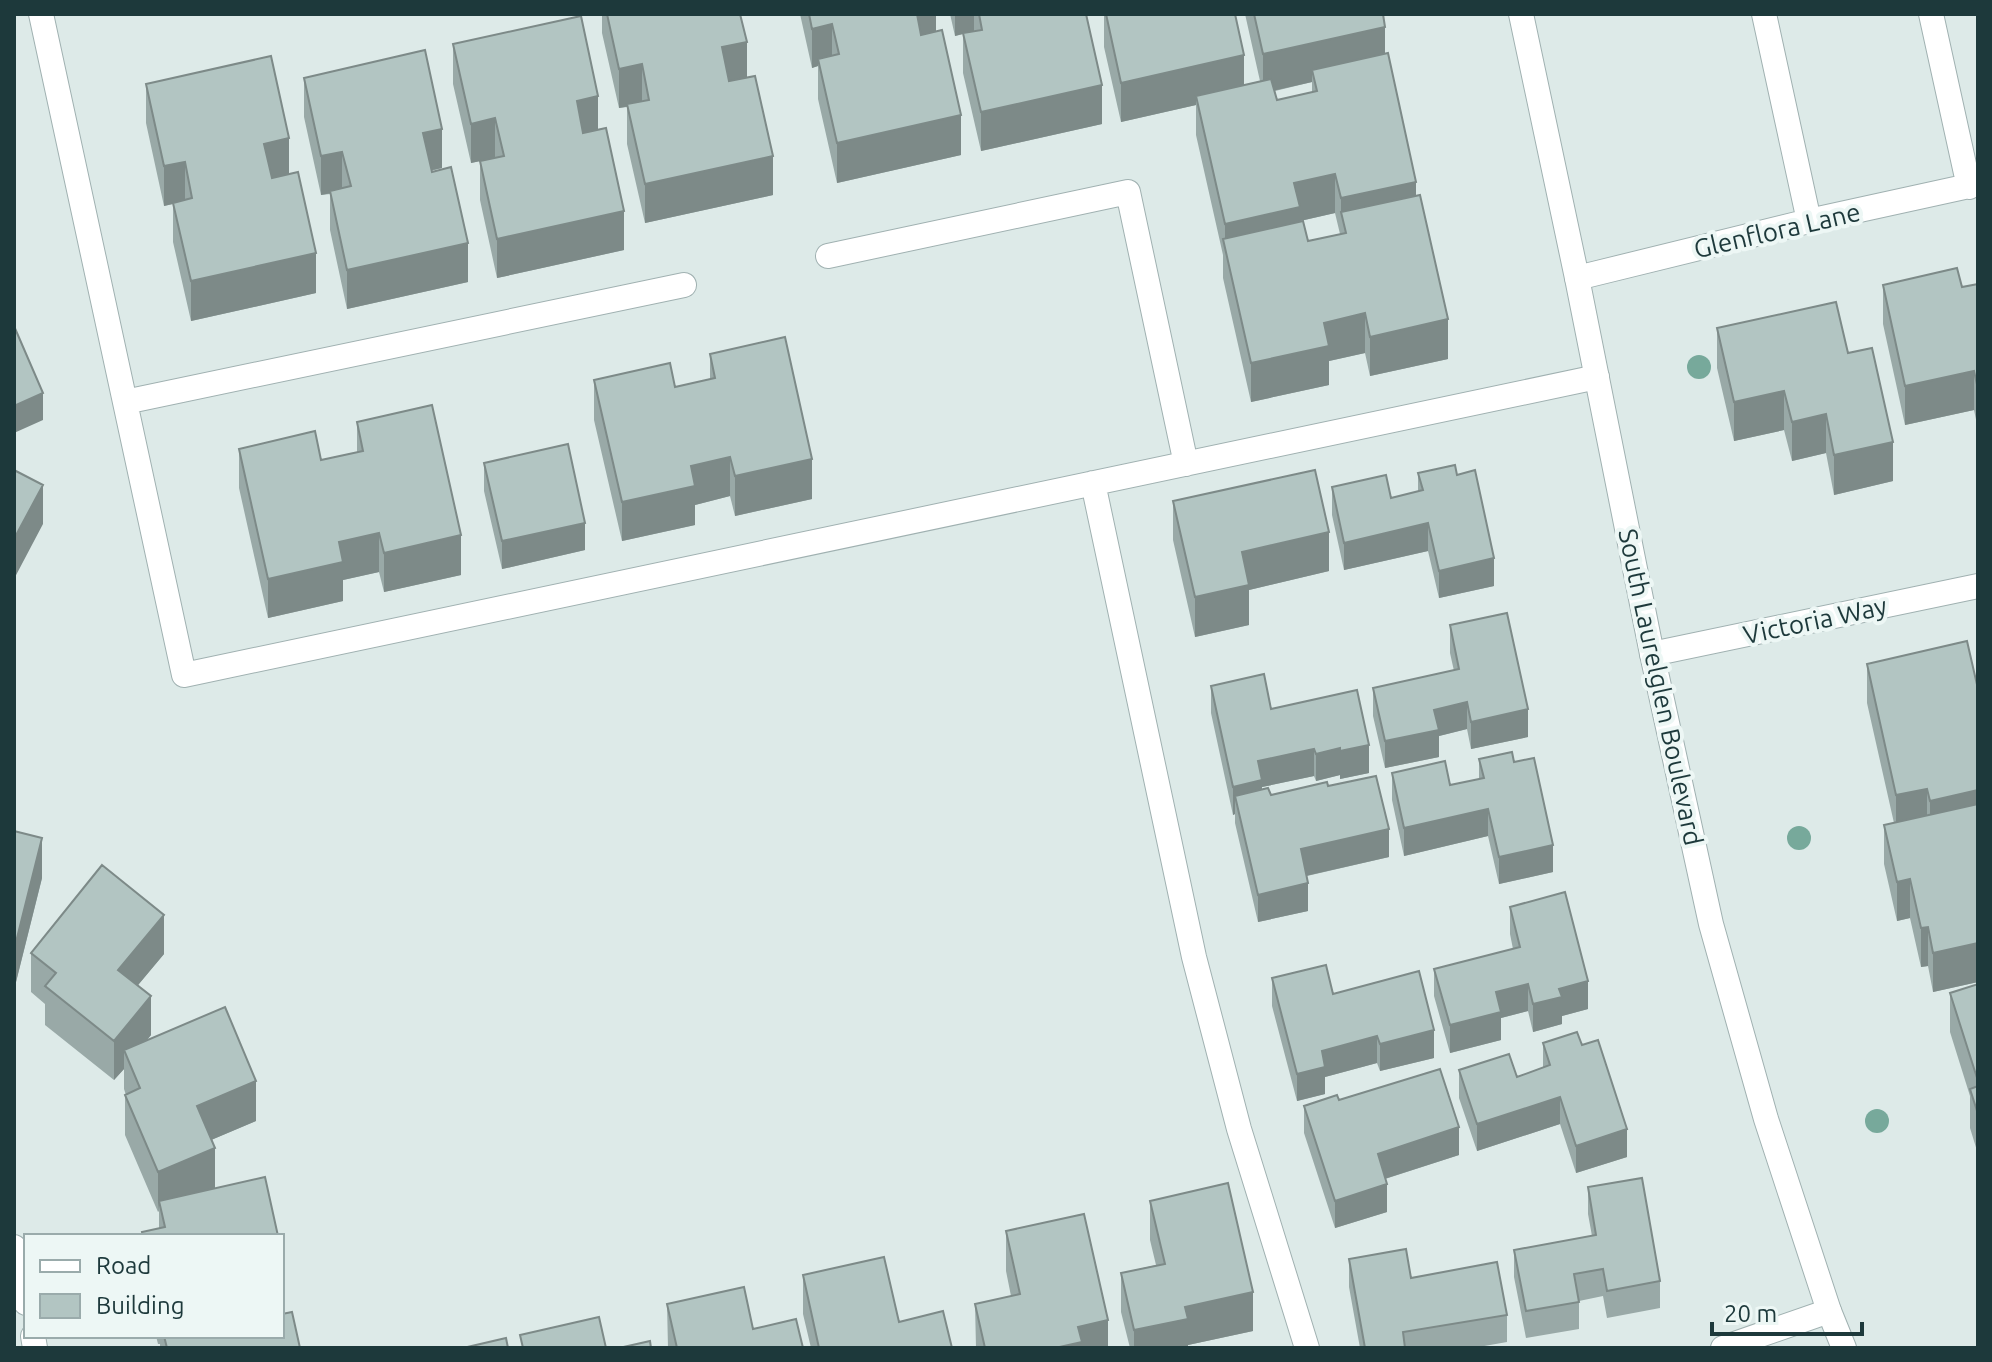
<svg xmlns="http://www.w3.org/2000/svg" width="1992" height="1362" viewBox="0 0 1992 1362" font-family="Ubuntu,sans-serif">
	<rect width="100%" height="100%" fill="#ddeae8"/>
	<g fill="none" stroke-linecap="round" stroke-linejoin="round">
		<defs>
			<path id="service" d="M41,14l143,661 1413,-298
				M1764,14l45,207
				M1931,14l38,173
				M828,256l300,-64 58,272
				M1577,278l232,-57 169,-37
				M125,402l559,-117
				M1093,483l101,474 45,172 68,219"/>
			<path id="minor" d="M1652,654l326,-68
				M14,1247l12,56
				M33,1336l2,12
				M1723,1348l106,-37"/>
			<path id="tertiary" d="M1521,14l56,264 75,376 59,270 55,195 63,192 15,37"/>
		</defs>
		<use href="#service" stroke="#a0b1b1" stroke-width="26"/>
		<use href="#minor" stroke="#a0b1b1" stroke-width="26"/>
		<use href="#tertiary" stroke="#a0b1b1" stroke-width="26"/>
		<use href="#service" stroke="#fff" stroke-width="24"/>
		<use href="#minor" stroke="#fff" stroke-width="24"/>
		<use href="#tertiary" stroke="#fff" stroke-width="24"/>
	</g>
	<g fill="#77a99b">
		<circle cx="1699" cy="367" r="12"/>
		<circle cx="1799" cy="838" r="12"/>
		<circle cx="1877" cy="1121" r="12"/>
	</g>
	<path fill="#99a9a7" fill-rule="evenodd" d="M602,14h138l7,63 26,118 -128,28 -18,-79v-37l-8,1 -17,-75z
		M800,14h136v18l25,123 -124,28 -19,-84v-33l-6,2z
		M950,14h136l16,110 -121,27 -18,-78v-39l-8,2z
		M1104,14h131l9,71 16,-4 -15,-67h138l2,40 31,142 32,163 -78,17 -5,-23 -36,8v24l-78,17 -28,-124v-23l-27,-120v-30l-75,17 -17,-75zM1312,82v10l-35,8 -2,-9zM1335,213l5,21 -32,7 -8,-20z
		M453,44l145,86 26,120 -127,28 -17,-78v-39l-9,2 -18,-79z
		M304,78l138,90 -11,3 37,111 -121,27 -17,-79v-36l-9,1 -17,-78z
		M146,84l143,90 27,119 -125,28 -18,-79v-38l-9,2 -18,-83z
		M1978,284v145l-4,-19 -69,15 -22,-101v-39l79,2z
		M1717,328l131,25 45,128 -59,14 -8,-42 -34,8 -8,-31 -50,11 -17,-73z
		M710,354l102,145 -77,17 -5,-20 -35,9v20l-73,16 -28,-121v-40l81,7 35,-8z
		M357,422l104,153 -77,17 -5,-20 -36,8v21l-75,17 -29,-130v-39l82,11 36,-8z
		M484,463l101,87 -83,19 -18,-78z
		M1418,473l39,2 37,111 -55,12 -11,-47 -84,19 -12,-55v-28l59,11 27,-6z
		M1173,501l156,70 -80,19v35l-54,12 -22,-97z
		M1450,625l78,112 -57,12 -4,-20 -28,7v21l-54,11 -12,-52v-28l81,-17 -4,-18z
		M1867,664l111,25v293l-45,10 -5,-26 -7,1 -11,-49 -13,3 -13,-57v-39l10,-2 -27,-120z
		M1211,686l60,23 86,-19 12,83 -29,6v-4l-24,6 -2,-5 -52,11v2l9,6 57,-9 61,71 -82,19 1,35 -50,11 -23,-99v-9l-2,1 -22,-102z
		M1479,759l35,3 39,110 -54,12 -11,-48 -84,20 -12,-56v-27l58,12 29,-6z
		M14,831l28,47 -27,108h-1z
		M1510,907l78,102 -26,7v8l-29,8 -5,-21 -27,7v22l-51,13 -16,-57v-27l79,-20 -3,-15z
		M31,953l133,1 -26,31 13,50 -4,5 109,81 -45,19 4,48 63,48h-136v-4l17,-4v-17l-1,1 -33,-77v-40h1l-2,-6v-20l-10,11 -69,-55v-21l-14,-12z
		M1272,978l61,16 101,64 -54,13 -3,-8 -52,14v17l-28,7 -25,-95z
		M1978,984v170l-8,-26v-32l-20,-64v-39z
		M1543,1043l39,2 45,112 -51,16 -16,-49 -83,27 -18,-53v-28l58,7 26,-9z
		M1339,1100l120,55 -74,24 2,33 -52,16 -31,-95v-27z
		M1588,1187l72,94v27l-53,10 -4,-22 -24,5v28l-53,9 -12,-61v-27l78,-14 -4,-22z
		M1150,1201l103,130 -65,14v3h-58l-9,-36v-39l35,-8 -6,-25z
		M1006,1231l102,117h-132l-1,-44 36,-8 -5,-25z
		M1349,1259l62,19 96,37v27l-34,6h-113l-11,-61z
		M803,1275l96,47 53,26h-141l-8,-34z
		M667,1304l86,25 50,19h-135z
		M156,1336h126l18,12h-140v-4h-2z"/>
	<path fill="#7d8a88" d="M915,14h21v26l-21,5z
		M955,14h19v17l-19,5z
		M832,24v39l-14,-4v7l-6,2v-39z
		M1385,27v39l-73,4v12l-49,11v-39z
		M747,42v39l-25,6v-40z
		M1244,55v40l-48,1v9l-75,17v-39z
		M642,64v40l-23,4v-39z
		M1102,85v39l-121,27v-39z
		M598,96v40l-21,4v-39z
		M961,115v40l-124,28v-40z
		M495,118v40l-24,5v-39z
		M442,129v39l-19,4v-39z
		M289,138v40l-25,6v-40z
		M342,152v39l-21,4v-39z
		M773,156v39l-128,28v-39z
		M185,162v39l-21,5v-40z
		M1335,174v39l-35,8 -75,27v-24l69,-41z
		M1416,182v39l-70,12 -5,-21v26v-40z
		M624,211v39l-127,28v-39z
		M468,243v39l-121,27v-39z
		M316,253v40l-125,28v-40z
		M1365,313v40l-36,8v24l-78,17v-39l73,-40z
		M1448,319v40l-78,17v-39z
		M1974,371v39l-69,15v-39z
		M1784,391v39l-50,11v-39z
		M43,393v27l-29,13v-27z
		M1826,414v39l-34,8v-39z
		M1893,442v39l-59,14v-40z
		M730,457v39l-35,9v20l-73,16v-39l69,-36z
		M812,459v40l-77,17v-40z
		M43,485v39l-29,55v-40z
		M585,523v27l-83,19v-28z
		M1428,523v28l-84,19v-27z
		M1329,532v39l-80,19v35l-54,12v-40l47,-45z
		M379,533v39l-36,8v21l-75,17v-39l71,-37z
		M461,535v40l-77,17v-39z
		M1494,558v28l-55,12v-27z
		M1467,702v27l-28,7v21l-54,11v-27l49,-31z
		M1528,709v28l-57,12v-27z
		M1369,745v28l-29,6v-28z
		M1340,748v27l-24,6v-27z
		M1314,749v27l-52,11v21l-27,-12v18l-2,1v-28l25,-26z
		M1927,789v39l-31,7v-40z
		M1978,790v39l-48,11v-39z
		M1488,809v27l-84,20v-28z
		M1389,829v28l-88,20v-28z
		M42,838v40l-27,108v-40z
		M1553,845v27l-54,12v-27z
		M1910,879v39l-13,3v-39z
		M1308,883v28l-50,11v-27z
		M164,915v39l-46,55v-39z
		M1928,927v39l-7,1v-39z
		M1978,943v39l-45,10v-39z
		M1588,981v28l-26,7v8l-29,8v-28l26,-15z
		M1528,984v27l-27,7v22l-51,13v-28l46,-33z
		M151,996v39l-22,27 -5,-12v19l-10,11v-39z
		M1434,1030v28l-54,13v-27z
		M1377,1036v27l-52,14v17l-28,7v-27l25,-23z
		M256,1081v40l-59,25v-40z
		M1560,1097v27l-83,27v-27z
		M1459,1127v28l-81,26v-27z
		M1627,1129v28l-51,16v-27z
		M215,1148v40l-56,13 -1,11v-40z
		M1387,1184v28l-52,16v-27z
		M284,1265v40h-2v-39z
		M1253,1292v39l-65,14v3h-54v-18l51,-23z
		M1108,1320v28h-53l23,-21z"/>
	<path fill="#b2c5c2" stroke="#7d8a88" stroke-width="2" d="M607,14h133l7,28 -25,5 7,34 26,-5 18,80 -128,28 -18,-80 22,-4 -7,-36 -23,5z
		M809,14h108l4,21 21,-5 19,85 -124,28 -19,-84 21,-5 -7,-30 -20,5z
		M979,14h107l16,71 -121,27 -18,-79 19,-3z
		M1106,14h129l9,41 -123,28z
		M1254,14h129l2,13 -122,27z
		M581,16l17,80 -21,5 6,32 23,-5 18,83 -127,28 -17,-78 24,-5 -9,-38 -24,6 -18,-80z
		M425,50l17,79 -19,4 9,39 19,-5 17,76 -121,27 -17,-79 21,-5 -9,-34 -21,4 -17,-78z
		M1388,53l28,129 -75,16 -6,-24 -41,9 6,24 -75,17 -29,-128 75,-17 6,21 40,-9 -5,-21z
		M271,56l18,82 -25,6 8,34 26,-6 18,81 -125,28 -18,-78 19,-5 -7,-36 -21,4 -18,-82z
		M1420,195l28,124 -78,18 -5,-24 -41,10 5,23 -78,17 -28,-124 80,-18 5,20 38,-8 -5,-21z
		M1957,268l5,19 16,-3v105l-4,-18 -69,15 -22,-101z
		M1836,302l12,51 24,-5 21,94 -59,13 -8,-41 -34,8 -8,-31 -50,11 -17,-74z
		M14,326l29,67 -29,13z
		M785,337l27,122 -77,17 -5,-19 -39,9 4,20 -73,16 -28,-122 76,-17 5,24 40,-9 -5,-24z
		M432,405l29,130 -77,18 -5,-20 -40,9 4,20 -75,17 -29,-130 76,-18 6,29 42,-9 -6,-29z
		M568,444l17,79 -83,18 -18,-78z
		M1455,465l2,10 18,-5 19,88 -55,13 -11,-48 -84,20 -12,-56 54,-12 5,23 32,-8 -5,-17z
		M14,470l29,15 -29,54z
		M1315,470l14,62 -87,20 7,33 -54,12 -22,-96z
		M1507,613l21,96 -57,13 -4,-20 -33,8 5,20 -54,11 -12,-53 86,-19 -9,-44z
		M1967,641l11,48v101l-48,11 -3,-12 -31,6 -29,-131z
		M1264,674l7,35 86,-19 12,55 -29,6v-3l-24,6 -2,-5 -56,12 4,19 -29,7 -22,-101z
		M1512,752l2,10 20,-4 19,87 -54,12 -11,-48 -84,19 -12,-55 53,-12 5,24 34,-7 -5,-19z
		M1376,776l13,53 -88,20 7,34 -50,12 -23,-99 33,-8 3,7 56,-13 1,4z
		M1978,804v139l-45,10 -5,-26 -7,1 -11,-49 -13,3 -13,-57z
		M14,831l28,7 -27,108h-1z
		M102,865l62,50 -46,55 33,26 -37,45 -69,-55 11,-13 -25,-20z
		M1565,892l23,89 -29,8 3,8 -29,7 -5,-20 -32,8 5,20 -51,13 -16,-56 86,-22 -10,-40z
		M1326,965l7,29 86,-23 15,59 -54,14 -3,-8 -55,15 3,16 -28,7 -25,-96z
		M1978,984v97l-28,-88z
		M225,1007l31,74 -59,25 18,42 -57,24 -33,-77 15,-7 -16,-38z
		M1577,1032l5,13 16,-5 29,89 -51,17 -16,-49 -83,27 -18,-54 50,-16 8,23 33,-12 -7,-22z
		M1440,1069l19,58 -81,27 9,30 -52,17 -31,-95 33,-11 2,5z
		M1978,1086v28l-8,-25z
		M265,1177l13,59h-135l-1,-4 23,-5 -6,-26z
		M1642,1178l18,103 -53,10 -4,-22 -29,5 5,28 -53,9 -12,-61 82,-15 -8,-48z
		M1228,1183l25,109 -68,15 3,12 -54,11 -13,-57 44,-9 -15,-63z
		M1084,1214l24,106 -30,7 4,15 -27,6h-70l-10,-44 45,-10 -14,-63z
		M1406,1249l5,29 86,-16 10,53 -104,17 2,16h-40l-16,-89z
		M884,1257l15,65 44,-11 9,37h-133l-16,-73z
		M744,1287l9,42 43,-10 7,29h-126l-10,-44z
		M292,1312l8,36h-133l-3,-12h118v-22z
		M599,1317l7,31h-83l-3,-13z
		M506,1338l2,10h-45z
		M650,1341l1,7h-32z"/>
	<g text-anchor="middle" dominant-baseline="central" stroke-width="8" stroke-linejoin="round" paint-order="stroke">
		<g font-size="26" fill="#1d393b" stroke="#edf7f5">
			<text transform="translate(1777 230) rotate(-13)">Glenflora Lane</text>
			<text transform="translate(1815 620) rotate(-12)">Victoria Way</text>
			<text transform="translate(1661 687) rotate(78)">South Laurelglen Boulevard</text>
		</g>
	</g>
	<rect width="1992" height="1362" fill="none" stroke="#1d393b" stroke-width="32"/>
	<rect x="24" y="1234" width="260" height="104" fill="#edf7f5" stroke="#9aabab" stroke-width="2"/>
	<rect x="40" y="1260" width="40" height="12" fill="#ffffff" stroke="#9aabab" stroke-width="2"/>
	<text x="96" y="1274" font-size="24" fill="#1d393b">Road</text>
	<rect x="40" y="1294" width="40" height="24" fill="#b2c5c2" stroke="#9aabab" stroke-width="2"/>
	<text x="96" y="1314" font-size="24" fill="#1d393b">Building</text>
	<path d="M1712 1322v12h150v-12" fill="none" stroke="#1d393b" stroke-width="4"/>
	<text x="1724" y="1322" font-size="24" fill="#1d393b" stroke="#edf7f5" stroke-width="6" paint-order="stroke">20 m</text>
</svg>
